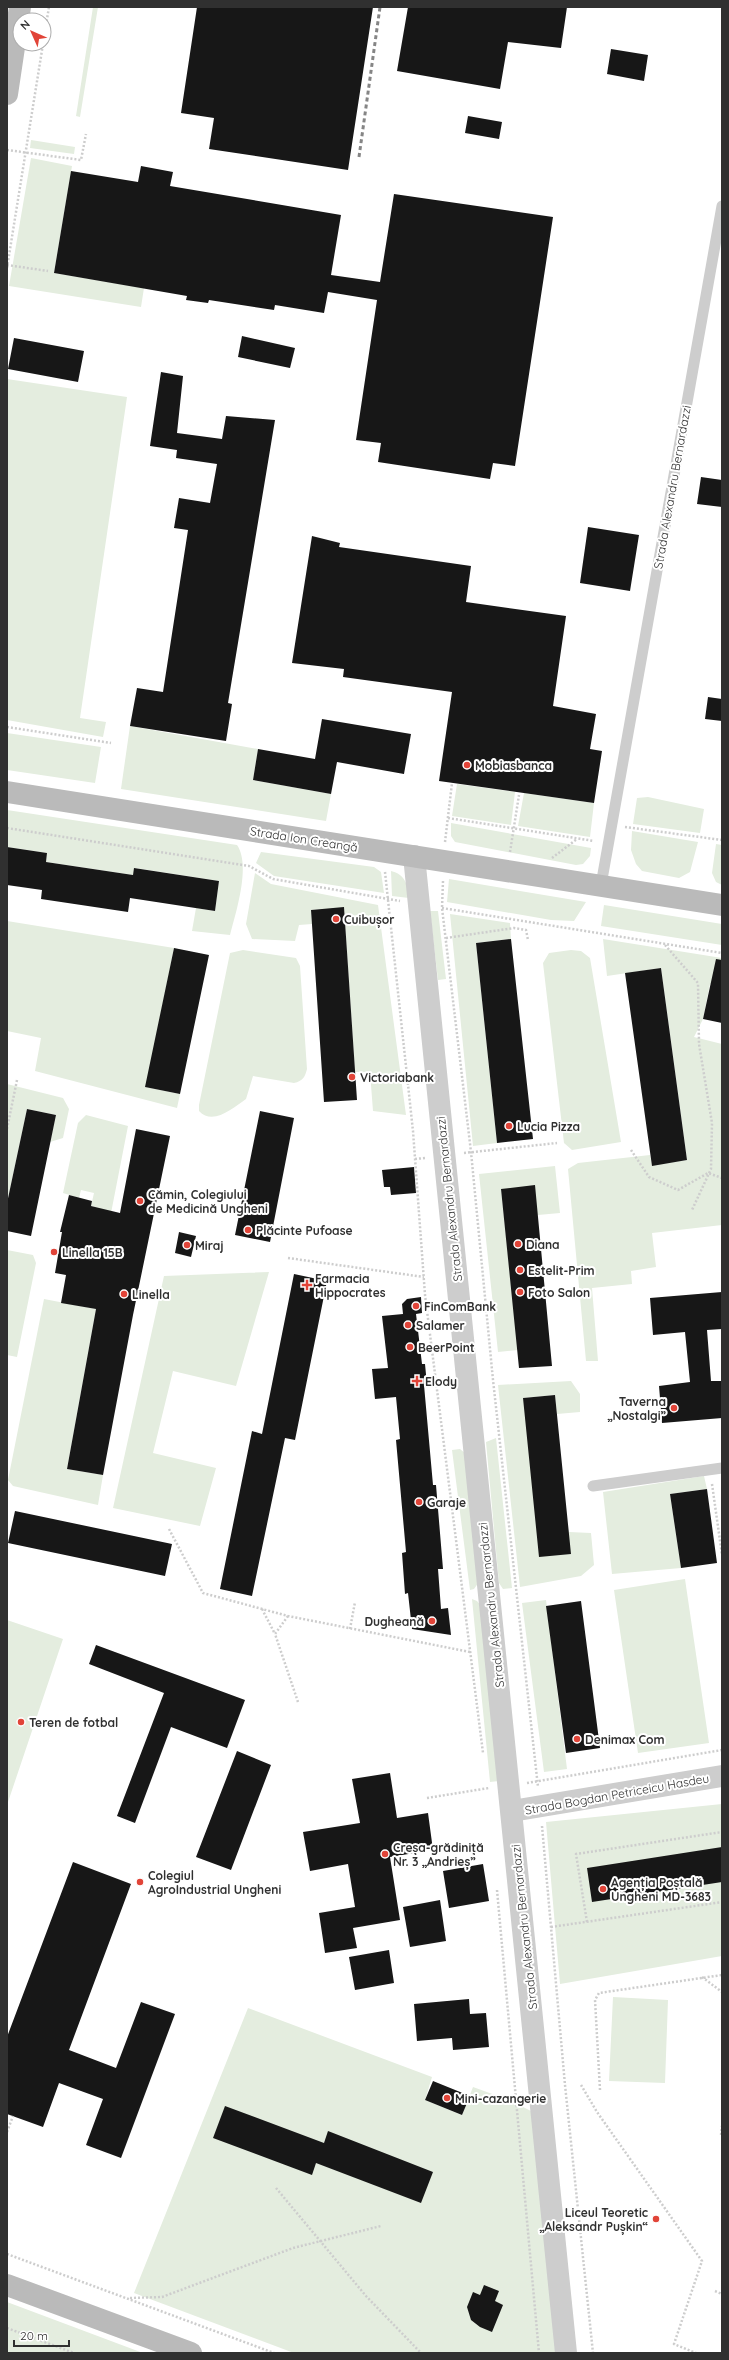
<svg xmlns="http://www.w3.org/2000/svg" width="729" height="2360" viewBox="0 0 729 2360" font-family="Quicksand,sans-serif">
	<rect width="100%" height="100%" fill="#fff"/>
	<path fill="#e4eddf" d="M93,7h5l-18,110 -4,-1z
		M31,140l44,7 -1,7 -44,-6z
		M31,158l41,8 -18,107 90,15 -3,19 -132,-21z
		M7,379l120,18 -47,321 26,4 -3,15 -96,-17z
		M130,726l128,23 -5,31 78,14 -5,27 -205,-32z
		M7,733l94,14 -6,36 -88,-13z
		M457,784l58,8 -4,33 -59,-9z
		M524,793l70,10 -4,34 -72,-11z
		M648,797l56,12 -4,24 -67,-9 4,-26z
		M7,810l230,35c14,20 -1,67 -7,90l-38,-4 4,-23 19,3 4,-30 -84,-13 -2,7 -87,-13 1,-9 -40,-6z
		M451,823l140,25 -1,8 -7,8 -7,1 -121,-23 -4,-6z
		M632,831l66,11 -8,30 -11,6 -37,-7 -6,-7 -5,-14z
		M716,844l6,1v40l-6,-3 -4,-9z
		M261,852l113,15 7,5 3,21 -110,-17 -18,-13z
		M391,871c14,3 17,14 18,27l-17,-2z
		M255,873l16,11 107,21 28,210 -33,-4 -3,-39h-15l-11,-164 -33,2 1,14 -13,1 -4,16 -43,-2 -6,-15z
		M449,879l137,23 -12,19 -23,-1 -104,-18z
		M604,905l118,19v21l-121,-19z
		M430,911h8l8,68 -8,1z
		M450,914l60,9 1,16 -35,4 21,200 -24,3z
		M7,921l167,27 -28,139 34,7 -3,14 -142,-37 6,-33 -34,-7z
		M603,939l119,19v28l-12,-2 -7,35 -9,18 28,7v181l-70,8 4,34 -25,4 1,13 -40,4 6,73h-12l-18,-192 10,-6 72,-8 2,10 35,-5 -26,-192 -54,8z
		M243,950l53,8 4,8 7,103c-2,8 -4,12 -13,14l-41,-7 -7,23c-13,9 -33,27 -47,12v-6l31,-152z
		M571,950l10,1 9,7 31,184 -49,8 -8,-7 -21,-180 6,-10z
		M7,1084l56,14 6,11 -6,29 -13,4 6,-27 -29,-6 -20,94z
		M86,1115l42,11 -24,123 -5,-41 -8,-2 3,-13 -13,-3 -2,8 -16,-5 15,-70z
		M555,1166l5,47 -22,2 -37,-26 17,161 -20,2 -19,-178z
		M7,1250l26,5 3,8 -19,94 -10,-2z
		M269,1272l-33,114 -63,-15 -20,82 63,15 -16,58 -87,-18 51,-232z
		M44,1299l52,10 -29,160 36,6 -5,30 -85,-19 -5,-6z
		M571,1381l9,13v18l-23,2 -2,-19 -32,3 46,134 22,1 3,32 -13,11 -61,11 -22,-202z
		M496,1438l16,150 -9,1 -4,-6 -13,-141z
		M460,1449l6,5 13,128 -5,7 -4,1 -18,-140z
		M704,1476l3,13 -37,5 11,74 -69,6 -9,-82z
		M685,1579l24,164 -71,10 -24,-163z
		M472,1599l5,2 5,6 17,174 -9,1z
		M546,1600l21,169 -23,3 -22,-169z
		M7,1620l56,19 -56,166z
		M722,1804v152l-162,28 -14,-162z
		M613,1997l55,3 -3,83 -56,-2z
		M248,2008l184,69 -7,23 37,15 11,-28 36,13 24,12 23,241h-262l-160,-60z
		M7,2302l136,51h-136z"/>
	<path fill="#171717" d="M197,7h176l-25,163 -139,-21 5,-31 -33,-5z
		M408,7h159l-6,41 -53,-6 -8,47 -103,-18z
		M611,49l37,6 -4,26 -37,-7z
		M468,116l34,6 -3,17 -34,-6z
		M141,166l32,6 -3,14 171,29 -10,60 49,7 14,-88 159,23 -38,249 -22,-3 -3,16 -112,-17 3,-19 -25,-3 21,-140 -49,-8 -4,21 -49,-8 -1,5 -65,-10 -1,3 -22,-3 1,-4 -133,-23 17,-102 67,11z
		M242,336l53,12 -5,20 -52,-11z
		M14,338l70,13 -6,31 -70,-13z
		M161,372l22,4 -6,57 45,6 4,-23 49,4 -47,283 4,1 -6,37 -96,-15 7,-38 26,4 25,-162 -14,-2 5,-30 31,5 7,-39 -41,-6 1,-8 -27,-4z
		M701,477l21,3v27l-25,-3z
		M588,527l51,8 -9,56 -50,-8z
		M312,536l28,7 -1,4 132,19 -5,36 100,14 -13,90 43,8 -6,35 12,2 -8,52 -155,-22 13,-89 -109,-15 1,-8 -52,-6z
		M708,697l14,2v22l-17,-2z
		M322,719l89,15 -7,40 -67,-12 -6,32 -78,-14 5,-31 57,10z
		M7,847l40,6 -1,9 87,13 1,-7 85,13 -4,30 -85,-13 -2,14 -87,-13 1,-9 -35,-5z
		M344,907l13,193 -33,2 -13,-192z
		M511,939l22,200 -36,4 -21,-200z
		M174,948l35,7 -29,139 -35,-7z
		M716,959l6,1v63l-19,-4z
		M661,968l26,192 -35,6 -27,-193z
		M27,1109l29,6 -25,121 -24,-5v-28z
		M260,1111l34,7 -24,124 -35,-7z
		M136,1129l34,7 -37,179 -30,160 -36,-6 29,-160 -35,-6 5,-28 -11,-2 7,-41h-2l9,-37 23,6 -1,5 29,7z
		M414,1167l2,26 -25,2 -1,-8h-6l-2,-17z
		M535,1185l17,181 -33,2 -18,-179z
		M179,1232l17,4 -5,21 -16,-4z
		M294,1274l33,7 -32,159 -10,-2 -33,158 -32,-7 32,-158 10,3z
		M722,1292v37l-15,1 4,51h11v37l-60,5 -3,-37 31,-4 -5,-50 -32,3 -3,-37z
		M421,1297l1,16 -6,1 6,50h3l2,21h-3l9,100h3l7,84h-5l3,40 7,-1 3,27 -39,-6 -4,-36 -3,1 -3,-41 4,-1 -10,-112 4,-1 -4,-42 -21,2 -3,-30 16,-1 -6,-52 21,-2 -1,-10 5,-5z
		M555,1395l16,159 -32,3 -16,-159z
		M707,1489l10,74 -36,5 -11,-74z
		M15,1511l157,33 -7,32 -157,-33z
		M581,1601l19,147 -34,5 -20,-147z
		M96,1645l149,55 -18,48 -56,-21 -36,96 -18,-7 47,-123 -75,-29z
		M237,1751l34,14 -40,105 -35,-13z
		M390,1773l7,45 31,-5 5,37 -43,7 10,63 -47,8 4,20 -32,5 -6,-40 36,-6 -7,-43 -38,7 -7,-39 57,-9 -8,-44z
		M722,1847v35l-130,20 -5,-34z
		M73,1862l58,22 -62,166 47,18 25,-66 34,12 -54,144 -35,-13 17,-46 -44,-16 -16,44 -36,-13v-77z
		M483,1864l6,37 -40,7 -6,-37z
		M440,1900l6,41 -36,6 -7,-40z
		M389,1950l5,33 -39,7 -6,-33z
		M469,1999l1,15 16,-1 3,34 -36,3 -1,-12 -35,3 -3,-37z
		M433,2081l37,15 -8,19 -37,-15z
		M225,2106l99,37 4,-12 105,41 -12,31 -105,-40 -4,12 -99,-37z
		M484,2285l15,6 -4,10 8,4 -11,27 -12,-5 -9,-7 -4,-13 6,-15 7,3z"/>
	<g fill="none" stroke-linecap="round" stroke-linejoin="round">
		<path stroke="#cdcdcd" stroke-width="2.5" stroke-dasharray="2 2" stroke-linecap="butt" d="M44,37l5,-30
			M7,150l74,10 5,-26
			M7,265l41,6
			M7,268l36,-224
			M7,727l104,16
			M448,818l146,23
			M625,827l97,13
			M7,828l242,38 24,13 127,22
			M445,842l7,-59
			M510,852l9,-57
			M552,858l25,-19
			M385,872l28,259 12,164 58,458
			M443,881l-1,27 29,244 22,228 45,407
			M442,908l280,45
			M446,938l68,-10 12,2 2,10
			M665,945l33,38 1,61 13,79 -1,46 -19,41
			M7,1129l10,-49
			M631,1150l18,27 29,13 30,-17 14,5
			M464,1153l93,-10
			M415,1159l10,-1
			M288,1258l136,19
			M712,1484l10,71
			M169,1529l34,64 85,23 182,36
			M262,1609l13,25
			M288,1616l-13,18 23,68
			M350,1629l5,-27
			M527,1783l195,-33
			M427,1798l62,-10
			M542,1826l23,259 28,268
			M497,1890l42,463
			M587,1922l-11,-68 146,-22
			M551,1927l171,-25
			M702,1977l20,15
			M581,2085l16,27 105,149 -28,83 22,9
			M600,2090l-5,-90 4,-7 123,-18
			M7,2132l6,-16
			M721,2135l1,-9
			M276,2188l90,108 55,57
			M7,2254l267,99
			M715,2291l7,3
			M130,2298l32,-1 131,-49 88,-22
			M7,2328l67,25"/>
		<path stroke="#cdcdcd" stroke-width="11" d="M601,885l121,-679
			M593,1486l129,-18"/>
		<path stroke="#cdcdcd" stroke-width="22" d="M414,856l152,1497
			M512,1811l210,-35"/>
		<path stroke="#bababa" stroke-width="22" d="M7,94l13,-87
			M7,792l715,113
			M7,2285l184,68"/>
		<path stroke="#858585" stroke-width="3" stroke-dasharray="4 3" stroke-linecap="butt" d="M359,157l21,-150"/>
	</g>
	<g fill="#e14438" stroke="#fff" stroke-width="1.5">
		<circle cx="467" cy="765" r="4"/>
		<circle cx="336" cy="919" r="4"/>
		<circle cx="352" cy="1077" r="4"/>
		<circle cx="509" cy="1126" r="4"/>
		<circle cx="140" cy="1201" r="4"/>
		<circle cx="248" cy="1230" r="4"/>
		<circle cx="518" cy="1244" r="4"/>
		<circle cx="187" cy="1245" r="4"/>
		<circle cx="54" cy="1252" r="4"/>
		<circle cx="520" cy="1270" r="4"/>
		<path d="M305 1279h4v4h4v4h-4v4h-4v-4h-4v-4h4z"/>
		<circle cx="520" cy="1292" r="4"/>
		<circle cx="124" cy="1294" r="4"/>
		<circle cx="416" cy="1306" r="4"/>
		<circle cx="408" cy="1325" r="4"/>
		<circle cx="410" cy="1347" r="4"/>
		<path d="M415 1375h4v4h4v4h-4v4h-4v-4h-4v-4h4z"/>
		<circle cx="674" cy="1408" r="4"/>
		<circle cx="419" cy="1502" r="4"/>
		<circle cx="432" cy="1621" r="4"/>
		<circle cx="21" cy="1722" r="4"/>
		<circle cx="577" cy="1739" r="4"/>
		<circle cx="385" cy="1854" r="4"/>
		<circle cx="140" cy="1882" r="4"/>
		<circle cx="603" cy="1889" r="4"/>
		<circle cx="447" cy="2098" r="4"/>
		<circle cx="656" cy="2219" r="4"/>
	</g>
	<g text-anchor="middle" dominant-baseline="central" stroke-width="4" stroke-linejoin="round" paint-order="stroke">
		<g font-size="12" fill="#303030" stroke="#fff">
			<text transform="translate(672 487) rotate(-80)">Strada Alexandru Bernardazzi</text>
			<text transform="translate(304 839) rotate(9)">Strada Ion Creangă</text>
			<text transform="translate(449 1199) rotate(-96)">Strada Alexandru Bernardazzi</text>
			<text transform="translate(491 1605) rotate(-96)">Strada Alexandru Bernardazzi</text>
			<text transform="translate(617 1794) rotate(-10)">Strada Bogdan Petriceicu Hasdeu</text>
			<text transform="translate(524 1927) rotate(-96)">Strada Alexandru Bernardazzi</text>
		</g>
		<g font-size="12" font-weight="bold" fill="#303030" stroke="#fff" text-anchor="start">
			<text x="475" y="765">Mobiasbanca</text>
			<text x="344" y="919">Cuibușor</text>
			<text x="360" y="1077">Victoriabank</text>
			<text x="517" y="1126">Lucia Pizza</text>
			<text x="148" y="1194">Cămin, Colegiului<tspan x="148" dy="14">de Medicină Ungheni</tspan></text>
			<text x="256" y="1230">Plăcinte Pufoase</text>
			<text x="526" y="1244">Diana</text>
			<text x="195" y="1245">Miraj</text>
			<text x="62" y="1252">Linella 15B</text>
			<text x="528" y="1270">Estelit-Prim</text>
			<text x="315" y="1278">Farmacia<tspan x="315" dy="14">Hippocrates</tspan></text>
			<text x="528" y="1292">Foto Salon</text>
			<text x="132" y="1294">Linella</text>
			<text x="424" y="1306">FinComBank</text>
			<text x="416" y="1325">Salamer</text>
			<text x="418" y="1347">BeerPoint</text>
			<text x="425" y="1381">Elody</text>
			<text x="666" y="1401" text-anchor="end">Taverna<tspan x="666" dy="14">„Nostalgi”</tspan></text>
			<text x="427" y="1502">Garaje</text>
			<text x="424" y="1621" text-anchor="end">Dugheană</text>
			<text x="29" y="1722">Teren de fotbal</text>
			<text x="585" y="1739">Denimax Com</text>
			<text x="393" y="1847">Creșa-grădiniță<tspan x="393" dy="14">Nr. 3 „Andrieș”</tspan></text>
			<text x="148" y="1875">Colegiul<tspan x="148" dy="14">AgroIndustrial Ungheni</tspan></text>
			<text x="611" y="1882">Agenția Poștală<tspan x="611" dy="14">Ungheni MD-3683</tspan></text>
			<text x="455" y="2098">Mini-cazangerie</text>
			<text x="648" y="2212" text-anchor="end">Liceul Teoretic<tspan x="648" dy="14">„Aleksandr Pușkin“</tspan></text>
		</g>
	</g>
	<rect width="729" height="2360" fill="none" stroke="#303030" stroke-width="16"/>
	<g transform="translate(32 32) rotate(315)"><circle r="19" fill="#ffffff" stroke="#acacac"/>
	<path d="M0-3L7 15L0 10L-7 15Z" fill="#e14438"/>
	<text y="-6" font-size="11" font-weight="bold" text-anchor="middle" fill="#303030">N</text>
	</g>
	<path d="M14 2340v6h55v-6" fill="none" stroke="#303030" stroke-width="2"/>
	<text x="20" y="2340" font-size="12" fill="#303030" stroke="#ffffff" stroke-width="3" paint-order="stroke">20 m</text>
</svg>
